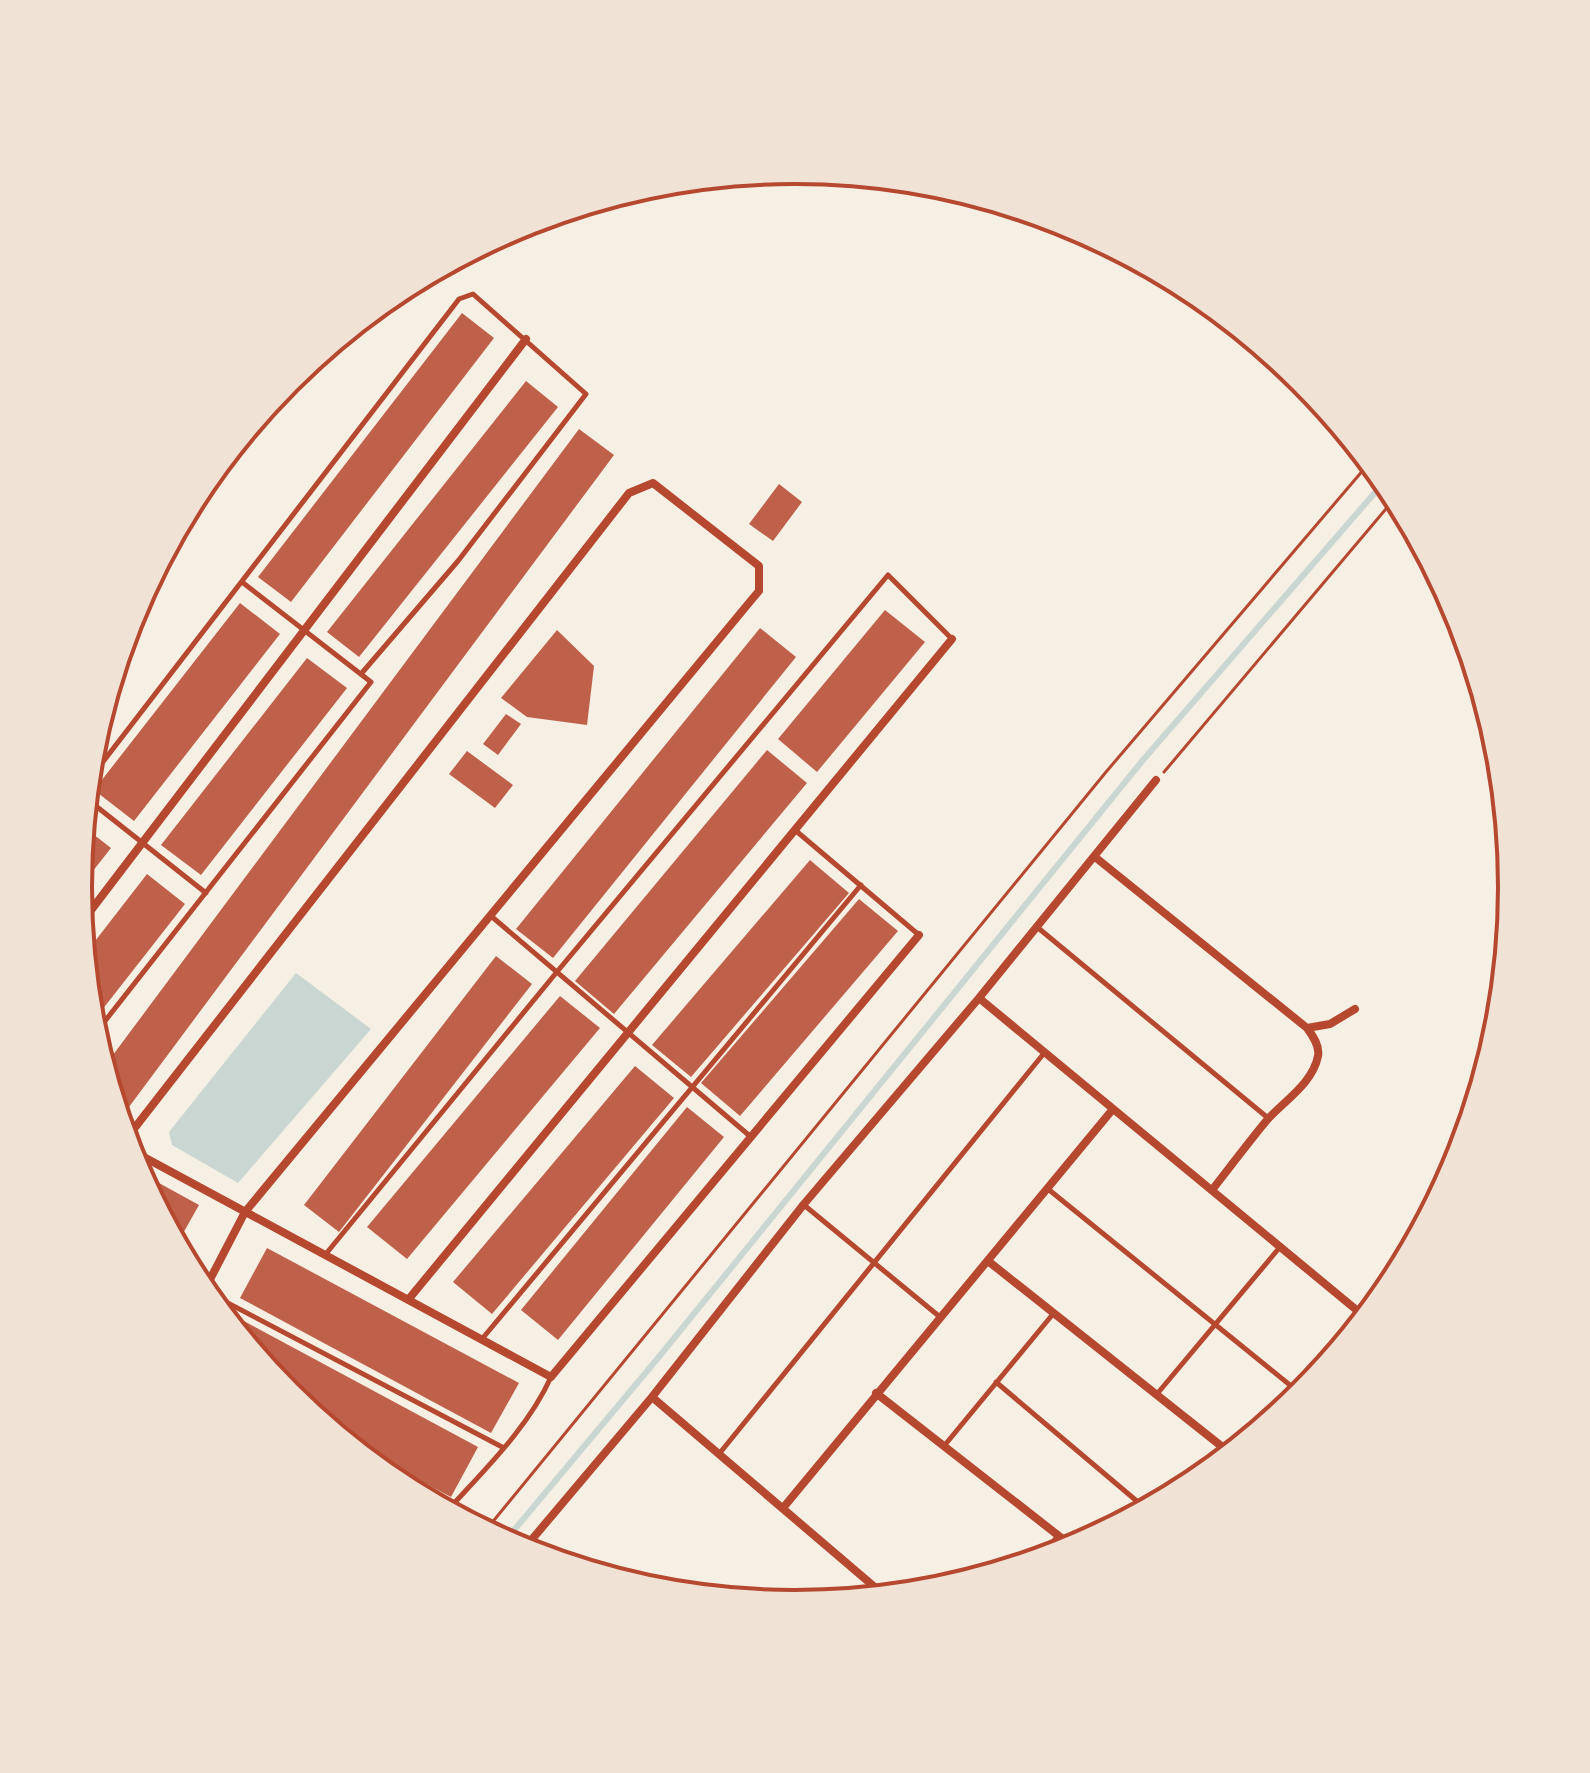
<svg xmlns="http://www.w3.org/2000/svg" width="1590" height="1773" viewBox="0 0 1590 1773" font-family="'Fira Sans',sans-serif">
	<rect width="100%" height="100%" fill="#f6efe4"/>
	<path fill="#c9d6d2" d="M296,973l75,56 -133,154 -66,-38 -3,-13z"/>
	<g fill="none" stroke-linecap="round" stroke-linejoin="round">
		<path stroke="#c9d6d2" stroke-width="6" d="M505,1541l153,-183 485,-598 242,-279"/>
	</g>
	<path fill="#bf614a" d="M462,313l32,25 -203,264 -33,-25z
		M526,381l32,26 -199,250 -32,-25z
		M579,429l35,26 -491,660 -6,-4 -13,-44z
		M779,484l23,18 -29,39 -24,-17z
		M240,603l40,31 -146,187 -40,-31z
		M885,610l40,32 -108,130 -39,-33z
		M760,628l36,29 -243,301 -37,-29z
		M557,630l37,36 -7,59 -60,-8 -26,-19z
		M307,658l40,30 -146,187 -40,-30z
		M506,714l15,10 -23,31 -15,-11z
		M767,750l40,33 -193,231 -39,-33z
		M467,751l46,34 -18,23 -46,-34z
		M84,827l27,21 -33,42v-4z
		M810,860l39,33 -158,184 -39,-32z
		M147,874l38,30 -94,120 -6,-70z
		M859,899l39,32 -158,185 -39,-33z
		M496,956l36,28 -193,248 -35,-27z
		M560,996l40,32 -193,231 -40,-32z
		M635,1066l39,32 -182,216 -39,-32z
		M687,1107l37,30 -166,203 -37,-30z
		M139,1172l60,33 -22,39z
		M267,1248l252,135 -28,50 -251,-135z
		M227,1312l251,135 -27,50 -106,-57 -57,-47 -64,-77z"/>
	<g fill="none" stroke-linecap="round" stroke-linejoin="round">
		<path stroke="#b5482f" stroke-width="3" d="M1164,772l232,-275
			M486,1530l620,-758 264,-310"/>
		<path stroke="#b5482f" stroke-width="5" d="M89,780l370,-481 14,-5 113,100 -128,167 -97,113
			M87,799l119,94
			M795,830l124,105
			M491,916l260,221
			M1037,927l231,191
			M94,1035l277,-353 -129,-100
			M1048,1189l253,205
			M804,1205l136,112
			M325,1255l231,-282 332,-398 64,64
			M205,1291l299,157
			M482,1339l379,-454
			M996,1382l149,126
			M1157,1394l123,-147
			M944,1446l109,-132
			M719,1454l326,-402
			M448,1510c37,-41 80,-82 103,-133
			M1039,1558l19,-22"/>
		<path stroke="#b5482f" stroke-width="8" d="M1095,857l212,171 23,-4 25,-15
			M82,922l444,-583
			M979,998l386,319
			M126,1139l503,-646 24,-10 106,83v25l-6,7 -508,614 -41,79
			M129,1149l422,228 368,-442
			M1212,1190c18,-23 36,-47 55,-70 17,-19 46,-37 51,-64 2,-10 -5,-20 -11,-28
			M988,1261l242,192
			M408,1300l544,-661
			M876,1393l197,154
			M652,1397l232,198
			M783,1508l330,-399
			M523,1550l129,-153 152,-193 175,-206 177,-218"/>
	</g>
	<path d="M0 0H1590V1773H0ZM92 887a703 703 0 1 1 1406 0a703 703 0 1 1-1406 0Z" fill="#f1e2d6" fill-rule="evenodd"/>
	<path fill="none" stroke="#b5482f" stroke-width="4" d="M92 887a703 703 0 1 1 1406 0a703 703 0 1 1-1406 0Z"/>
</svg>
